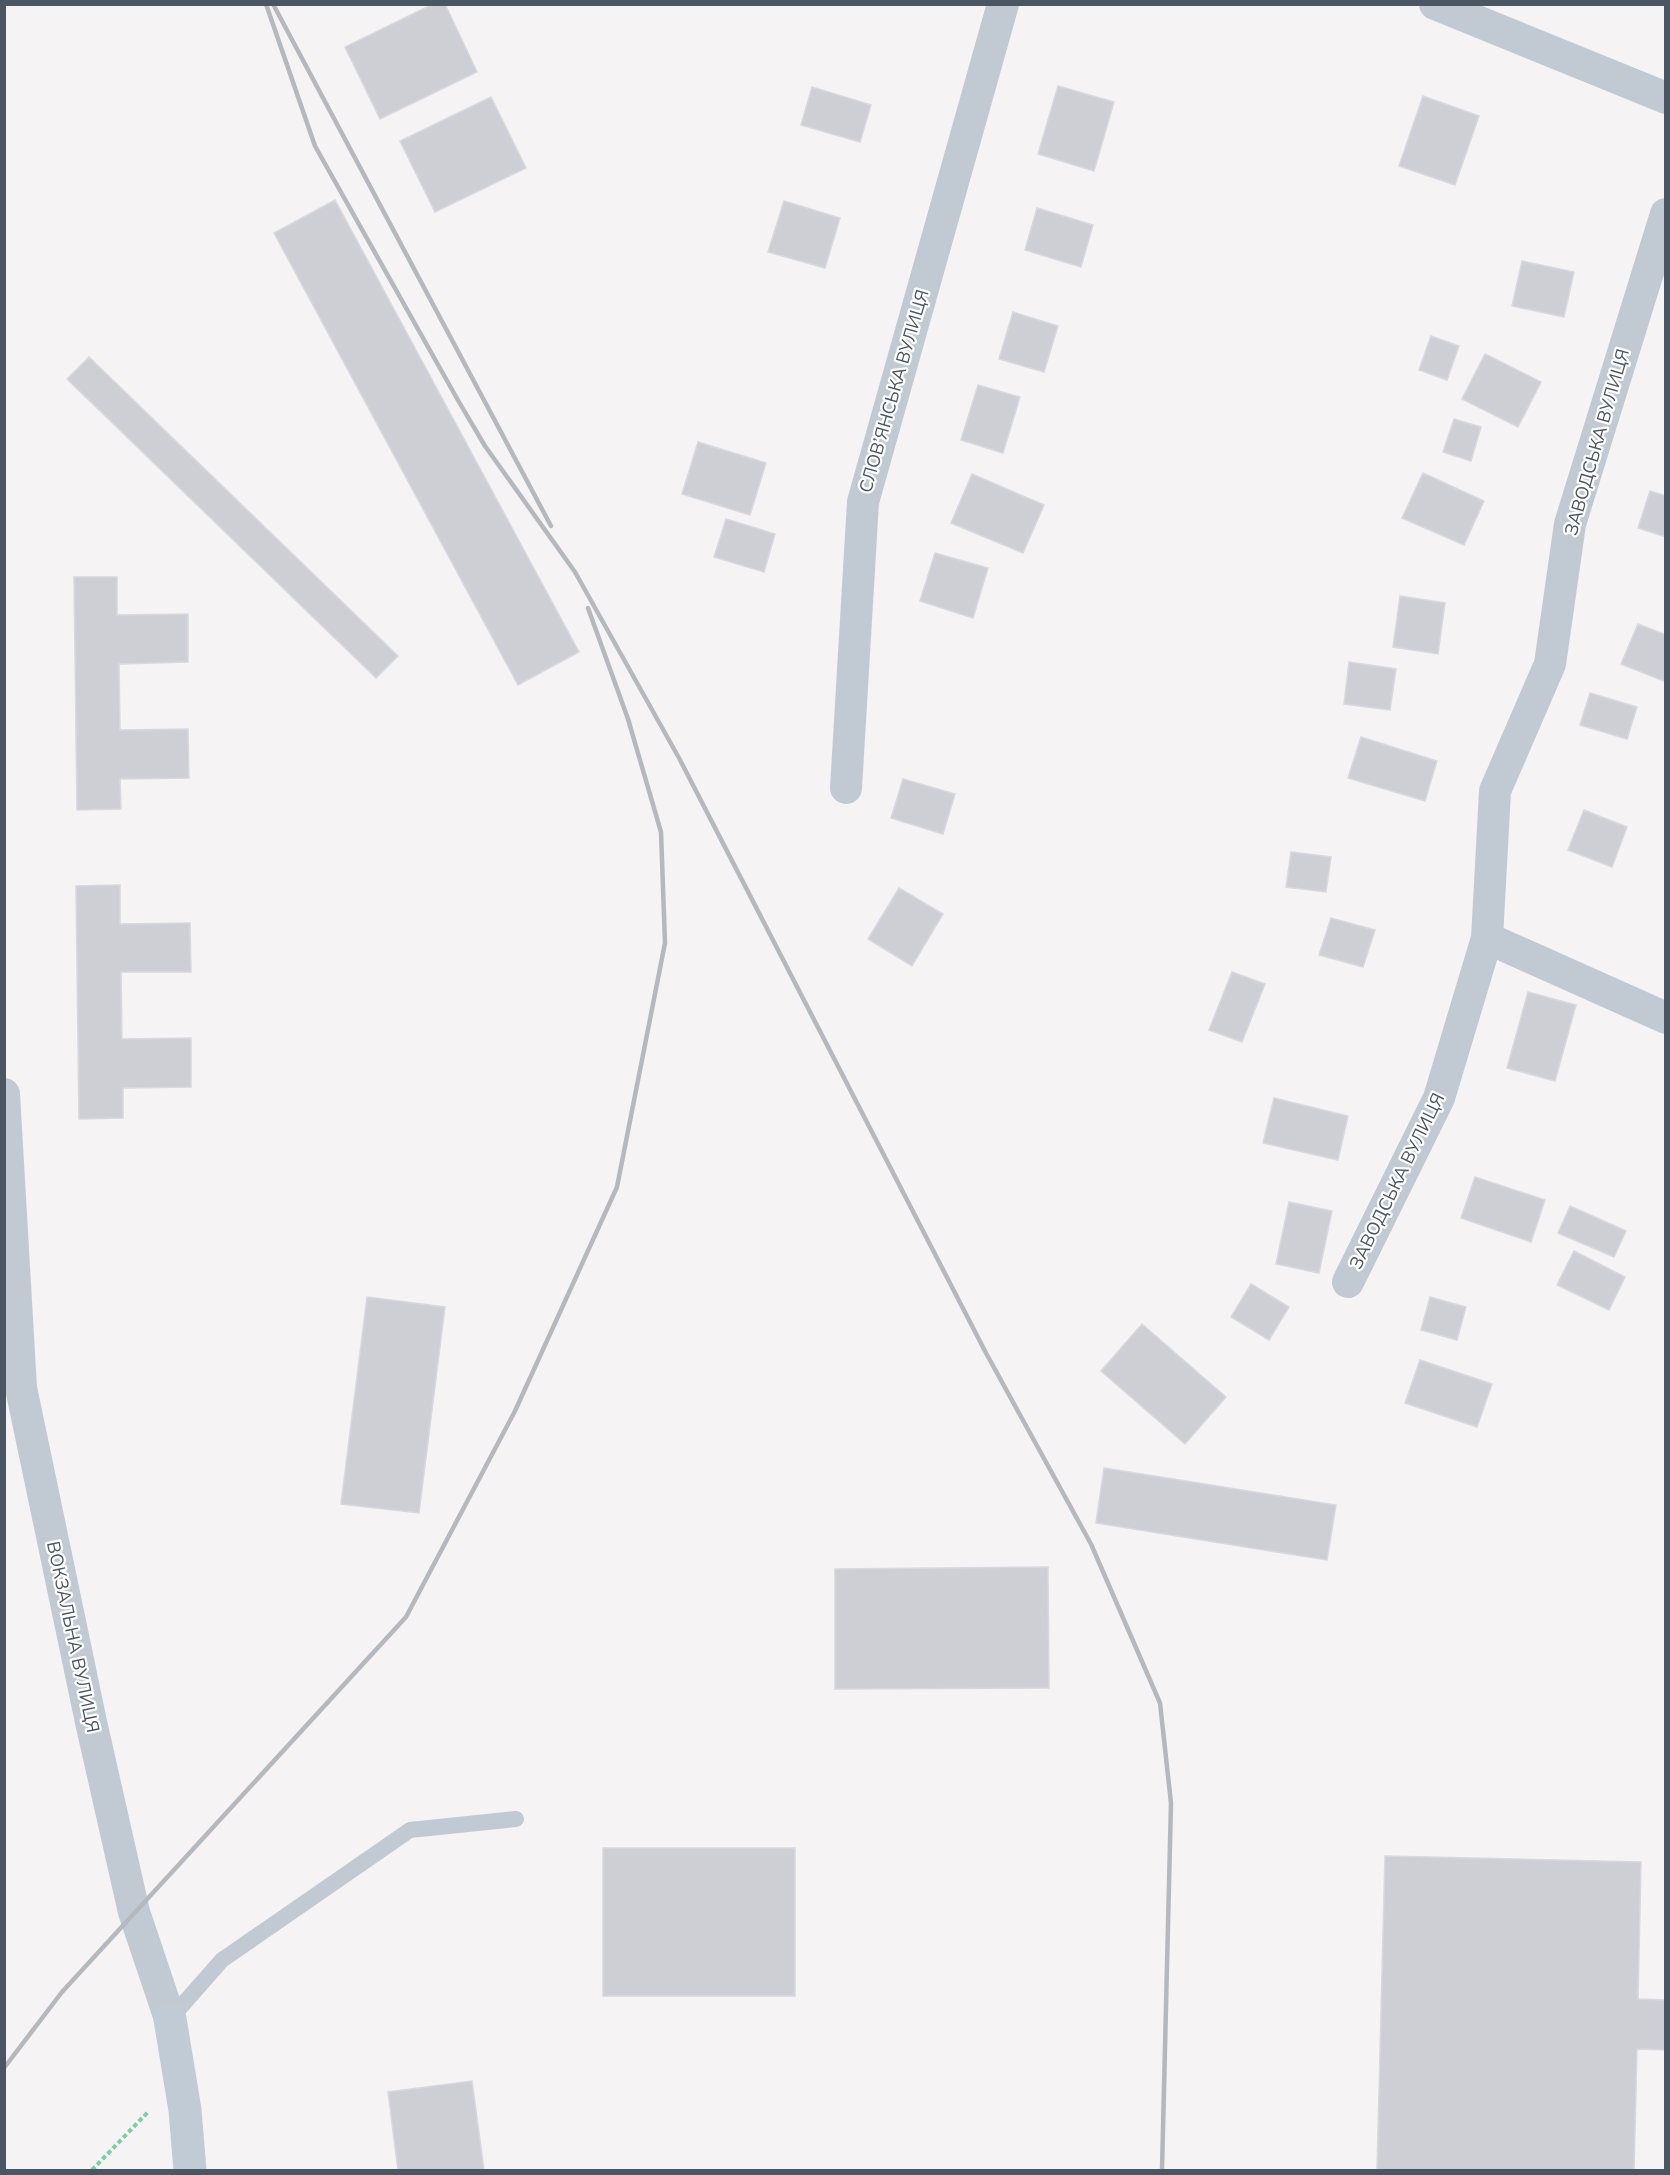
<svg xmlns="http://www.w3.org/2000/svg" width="1670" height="2175" viewBox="0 0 1670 2175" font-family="'Nunito Sans',sans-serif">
	<rect width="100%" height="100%" fill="#f5f3f3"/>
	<path fill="#cdcfd5" stroke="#d7d9de" stroke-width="1.5" d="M433,4h12l32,68 -97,47 -35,-72z
		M1058,86l56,16 -20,69 -56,-17z
		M812,87l59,18 -11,37 -59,-17z
		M1423,96l56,20 -24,69 -56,-19z
		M491,97l35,71 -91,44 -35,-71z
		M335,200l244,452 -61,33 -244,-452z
		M784,201l56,17 -15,50 -57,-16z
		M1037,208l56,17 -12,42 -56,-17z
		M1522,261l52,11 -10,45 -52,-11z
		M1013,312l45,14 -14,46 -45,-13z
		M1431,336l28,10 -12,34 -28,-10z
		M1485,354l56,28 -23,45 -56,-28z
		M89,357l309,299 -22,22 -309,-299z
		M978,385l42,12 -17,56 -42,-13z
		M1454,419l27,8 -10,34 -28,-9z
		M698,442l68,21 -16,52 -68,-21z
		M1423,473l61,28 -20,44 -62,-27z
		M972,474l72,31 -21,48 -72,-30z
		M1650,491l16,5v41l-28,-9z
		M726,519l49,15 -11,38 -50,-15z
		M935,553l53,15 -15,50 -53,-17z
		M74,577h43v38l71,-1v48l-69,2 1,66 68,-1 1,49 -69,1 1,30 -44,1z
		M1400,596l45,7 -7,51 -45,-7z
		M1638,624l28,11v47l-45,-18z
		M1349,662l47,7 -6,41 -46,-6z
		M1590,693l47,14 -10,32 -47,-14z
		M1361,737l76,24 -12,40 -77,-23z
		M903,779l52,15 -12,40 -52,-16z
		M1584,810l43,17 -15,40 -44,-17z
		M1291,852l40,5 -5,35 -40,-5z
		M120,885v39l70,-1 1,49h-70l1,67 69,-1v49l-68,1v30l-44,1 -3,-233z
		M899,888l44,26 -31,52 -44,-27z
		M1331,918l44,12 -12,37 -44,-12z
		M1232,972l33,12 -23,58 -33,-12z
		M1528,992l48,13 -21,76 -48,-13z
		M1274,1098l74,18 -10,44 -75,-17z
		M1475,1177l70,23 -14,42 -70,-24z
		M1289,1202l43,9 -13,62 -43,-9z
		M1570,1206l56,25 -12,26 -56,-24z
		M1574,1251l51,26 -16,33 -52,-25z
		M1251,1284l38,23 -20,33 -38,-23z
		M367,1297l78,10 -26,206 -78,-9z
		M1430,1297l36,10 -9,33 -36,-10z
		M1142,1324l84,73 -41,47 -84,-73z
		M1420,1360l72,24 -15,43 -72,-24z
		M1104,1468l232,37 -9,55 -231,-37z
		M1048,1567l1,121 -214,1v-120z
		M603,1848h192v148h-192z
		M1385,1856l256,6 -3,137 28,1v50l-29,-1 -3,121h-257z
		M472,2081l12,89h-86l-10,-78z"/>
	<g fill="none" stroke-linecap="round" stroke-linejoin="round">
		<path stroke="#7ad0a6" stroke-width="4" stroke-dasharray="4.5 3" stroke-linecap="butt" d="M92,2170l56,-58"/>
		<path stroke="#c1cad2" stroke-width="16" d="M170,2019l52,-59 188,-130 106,-11"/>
		<path stroke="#c1cad2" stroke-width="32" d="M1435,4l231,94
			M846,788l17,-286 140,-498
			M1487,938l179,80
			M4,1094l17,294 70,334 43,190 36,107
			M1348,1282l91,-184 48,-160 8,-147 55,-127 20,-140 96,-310"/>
		<path stroke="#c1cbd6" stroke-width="33" d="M170,2019l15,91 5,60"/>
		<path stroke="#b5b8bd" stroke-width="4.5" d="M266,4l49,142 144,256 26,44 90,126 104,186 307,595 105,191 69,159 11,100 -9,367
			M273,4l278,522
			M4,2068l58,-76 344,-375 109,-206 102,-224 48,-244 -4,-111 -33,-113 -40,-111"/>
	</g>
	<g text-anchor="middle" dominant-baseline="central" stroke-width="4.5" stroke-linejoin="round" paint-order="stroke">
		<g font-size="18" fill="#4a5661" stroke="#fff">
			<text transform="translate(894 391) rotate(-74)">СЛОВ’ЯНСЬКА ВУЛИЦЯ</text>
			<text transform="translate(1597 442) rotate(-74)">ЗАВОДСЬКА ВУЛИЦЯ</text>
			<text transform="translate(1397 1181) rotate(-64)">ЗАВОДСЬКА ВУЛИЦЯ</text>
			<text transform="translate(73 1637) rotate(78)">ВОКЗАЛЬНА ВУЛИЦЯ</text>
		</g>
	</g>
	<rect width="1670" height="2175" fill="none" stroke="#4a5661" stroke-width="12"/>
</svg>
